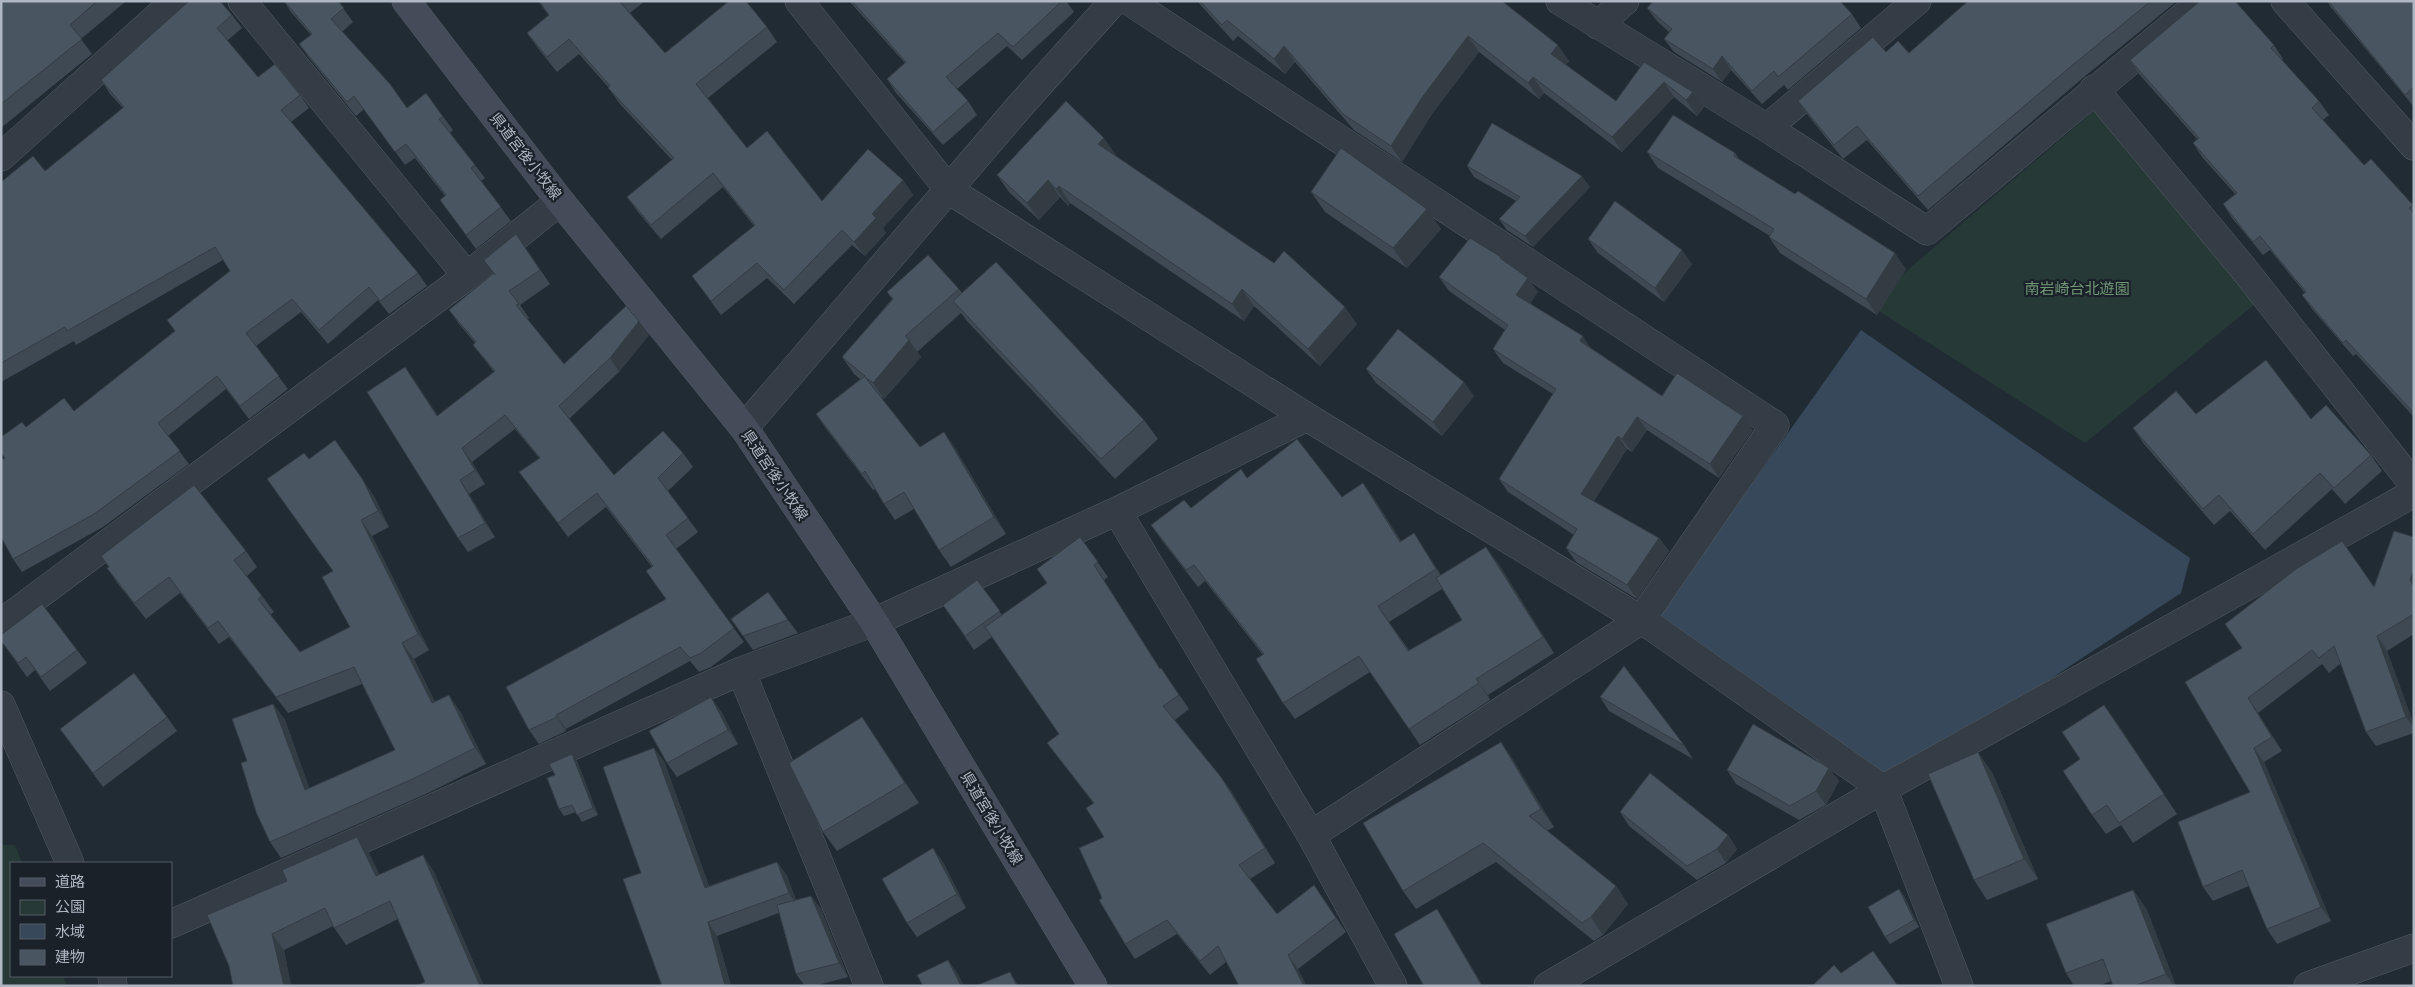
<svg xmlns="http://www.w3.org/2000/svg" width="2415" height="987" viewBox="0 0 2415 987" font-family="Helvetica,'Noto Sans JP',sans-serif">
	<rect width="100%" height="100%" fill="#212b34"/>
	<path fill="#263937" d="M2097,108l158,196 -170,139 -217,-139z
		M1,845h14l7,18h-11v113h52l4,10h-66z"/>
	<path fill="#36485a" d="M1861,330l329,228 -9,35 -298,196 -232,-163z"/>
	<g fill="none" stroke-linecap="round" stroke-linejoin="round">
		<defs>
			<path id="minor" d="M242,1l225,275
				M799,1l150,189 358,227 344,209 232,163 76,197
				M1129,1l646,424 -134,195 -330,215
				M1560,1l207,127 160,103 275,-230
				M2285,1l129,145
				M1598,25l27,-24
				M2094,89l149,179 171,217
				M1767,128l150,-127
				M1,157l174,-156
				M744,428l275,-321 95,-106
				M1117,511l194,324 82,151
				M1,623l466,-347 93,-75
				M741,671l128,315
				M1,705l69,158
				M171,924l570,-253 133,-49 243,-111 190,-94
				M112,976l1,10
				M1548,986l335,-197 531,-296"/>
			<path id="tertiary" d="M2308,986l106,-38"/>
			<path id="secondary" d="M406,1l154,200 184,227 130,194 219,364"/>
		</defs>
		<use href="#minor" stroke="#525a63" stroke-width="29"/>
		<use href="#tertiary" stroke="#525a63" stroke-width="29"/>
		<use href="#secondary" stroke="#525a63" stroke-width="29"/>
		<use href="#minor" stroke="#343c45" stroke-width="28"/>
		<use href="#tertiary" stroke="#343c45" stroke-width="28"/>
		<use href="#secondary" stroke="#434c58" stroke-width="28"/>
	</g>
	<path fill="#3f4953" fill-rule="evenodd" d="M1,1l124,1 -44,37 11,15 -91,74z
		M284,1h54l15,21 -11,10 65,76 19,-15 27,37 -3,3 25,32 10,13 -4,3 30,40 -35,28 -36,-49 5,-4 -30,-38 -10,7 -41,-56 -8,7 -47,-58 -10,-14 12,-9 -21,-24z
		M538,1h107l-15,12 35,40 102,-26 10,15 -69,56 39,50 75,53 81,-21 10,15 -30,33 3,5 -21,23 -13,-11 -58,59 -27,-26 -46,37 -29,-39 62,-50 -31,-39 -62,52 -23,-27 -11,-15 45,-37 -53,-57 -10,-15 -30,-34 -22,18 -20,-25 -10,-14 22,-17z
		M849,1h217l8,11 -52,48 -15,-14 -50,43 11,12 9,14 -34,30 -47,-52 -9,-14 18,-16z
		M1197,1h305l67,60 -3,4 50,36 28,-39 49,30 11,15 -7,9 -23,-19 -52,55 -78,-59 -5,6 -60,-47 -47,62 -30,48 -48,-32 -59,-68 -10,12 -47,-38 -5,5z
		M1968,1h209l-93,76 -156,133 -61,-70 -24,19 -36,-45 -9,-13 88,-49 23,1z
		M2327,1h87v106l-84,-101z
		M1647,8l205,6 9,14 -73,62 -4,-5 -22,19 -31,-34 -9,12 -48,-30 -10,-13 5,-7 -12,-11z
		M232,15l10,13 -15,13 31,36 42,18 9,13 -18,14 127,151 9,13 -38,28 -11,-14 -50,44 -27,-32 -45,34 32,43 -39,30 -23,-30 -58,47 21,28 -86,63 -81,45 -9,-13 -8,-101 -4,-5 25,-26 48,-16 101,-80 55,-60 -7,-11 -147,85 -2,-4 -73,41v-200l44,-11 78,-63 -13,-14 -9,-14z
		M2274,45l9,14 -1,1 37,41 10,14 -6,5 41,45 50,41v211l-58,-63 -3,2 -41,-47 -10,-14 3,-2 -35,-43 -7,5 -31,-37 -9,-14 12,-10 -33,-37 -9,-14 4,-4 -58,-65 -9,-14z
		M1647,152l88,1 5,7 166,109 -29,46 -97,-62 -11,-16 1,-1 -112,-68z
		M1115,155l242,169 -37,42 -66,-60 -10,15 -174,-118 -2,3 -8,-9 -21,23 -30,-28 -12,-17 119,-20z
		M1467,166l123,21 -57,60 -26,-17 -8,-11 17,-18 -42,-24z
		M1311,192l130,37 -34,39 -82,-56z
		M516,234l34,50 -30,21 9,13 -2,1 37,45 75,-43 10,14 -30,37 -50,47 45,56 69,-22 10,14 -25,24 30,41 -22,17 68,93 -33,25 -12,5 -9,-11 -124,68v2l-27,13 -10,-14 137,-131 -20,-28 6,-4 -46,-60 -38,30 -49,-65 20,-14 -24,-29 -43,33 13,22 -16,10 26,43 -27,15 -10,-14 -53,-171 33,49 56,-44 -21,-27 2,-2 -16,-19 -10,-14 45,-36 -10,-14z
		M1588,239l104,25 -28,38 -66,-49z
		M1501,257l4,5 33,30 -8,11 61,45 71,48 91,34 -34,48 -72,-48 -15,22 -5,-3 -33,52 65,37 10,13 -32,48 -61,-37 -10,-14 8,-13 -66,-43 -9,-13 54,-85 -50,-31 -10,-14 12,-19 -56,-39 -10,-14z
		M959,289l3,4 182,127 14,19 -43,40 -148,-158 -6,-8 -44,39 4,5 -37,42 -4,-3 40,51 24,-15 11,16 51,86 -55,33 -12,-17 -25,-41 -19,11 -11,-16 -9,-15 -2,1 -46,-60 -11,-16 44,-35 -6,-5 -12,-17 50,-58 -5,-7z
		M1366,369l108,27 -32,40 -66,-53z
		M2196,414l115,5 60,36 11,16 -37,33 -13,-15 -67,61 -35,-39 -16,14 -70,-81 -11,-16z
		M309,459l65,37 15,31 -17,9 57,114 -15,9 21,43 25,9 26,53 -58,29 -147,65 -11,-16 -23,-81 26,-57 12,16 24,68 86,-38 -33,-66 -74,29 -59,-76 -10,7 -39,-51 -34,26 -28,-35 -11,-16 139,-17 11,16 -10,9 27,36 -4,3 30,37 50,-25 -17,-56z
		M1247,478l95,19 21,-14 12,17 26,41 13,-8 11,17 16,25 57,-12 56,90 -66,42 2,5 -70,45 -50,-73 -75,47 -12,-16 -20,-48 -58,-74 -7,6 -35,-45 -12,-17 40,-17zM1442,589l20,31 -53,30 -20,-28z
		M1080,537l28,40 -4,3 56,89 1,-1 28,41 -14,11 46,57 10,14 44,72 -25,16 27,35 37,-29 32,47 -48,37 -72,-7 -16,13 -33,-41 -42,25 -10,-15 -23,-46 2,-61 -11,-34 -35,-46 -11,-14 12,-9 -67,-97 -18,13 -31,-45 34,-25 25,35 45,-31 -10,-15z
		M2414,537v97l-27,17 27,74v8l-38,13 -10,-14 -25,-69 -12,10 -7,-9 -64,49 24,38 -18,11 67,159 -54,23 -10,-15 -18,-43 -36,15 -10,-14 47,-95 -8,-144 -17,-24 149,-37z
		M731,619l57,1 10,13 -45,17z
		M1,641l76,9 10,13 -37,28 -15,-21 -8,7z
		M1600,697l84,48 9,14 -84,-48z
		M2104,705l73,109 -44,29 -12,-18 -15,9 -14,-19 -12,-56z
		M721,711l17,33 -61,33 -10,-14z
		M167,717l10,14 -74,56 -43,-58z
		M862,717l57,86 -82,48 -14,-19z
		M1501,742l12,18 41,67 -7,4 69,55 12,18 -25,31 -9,6 -98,-79 -80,47 -13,-18z
		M577,761l21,54 -16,7 -6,-10 -12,4 -5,-7 -4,-34z
		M664,761l45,125 68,-24 10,14 9,24 15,-4 10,13 27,68 -34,9h-9l-9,-12 -17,-61 -62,23 14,50h-69l-21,-113z
		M1829,768l10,13 -13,24 -27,15 -63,-36 -9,-14z
		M1992,772l46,107 -51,21 -13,-20z
		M1620,812l108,23 9,14 -11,14 -29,17 -68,-54z
		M357,837l12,16 10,22 44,-20 11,17 50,114h-69l10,-4 -27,-63 -52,26 -13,-19 -49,24 7,36h-58l54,-105z
		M943,862l23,46 -49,29 -10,-14z
		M1899,889l5,7 15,31 -29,17 -5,-7z
		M2133,890l14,20 29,76h-63l-2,-5 -13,5h-24l-8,-13z"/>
	<path fill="#333c43" d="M1468,36l11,16 -47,62 -30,48 -11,-16 30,-47z
		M1558,45l11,16 -7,9 -11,-16z
		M1284,46l11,16 -10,12 -11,-15z
		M1722,56l9,14 -9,12 -9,-13z
		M1533,77l11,16 -5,6 -11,-16z
		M1664,82l10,15 -52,55 -10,-15z
		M1693,92l11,15 -7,9 -11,-16z
		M1104,138l12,17 -6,6 -12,-17z
		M1582,176l8,11 -57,60 -8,-11z
		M903,180l10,15 -30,33 3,5 -21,23 -11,-14 18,-28z
		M1048,180l12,17 -21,23 -12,-17z
		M1059,186l11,17 -2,3 -12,-17z
		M1427,209l14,20 -34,39 -14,-20z
		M1682,250l10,14 -28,38 -9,-14z
		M1895,253l11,16 -29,46 -11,-16z
		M1528,278l10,14 -12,17 -10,-14z
		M1242,289l12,17 -10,15 -12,-17z
		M1345,307l12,17 -37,42 -12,-17z
		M639,321l10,14 -30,37 -9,-14z
		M1583,336l9,14 -12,-9z
		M909,340l12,17 -37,42 -11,-16z
		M405,367l10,14 32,49 -10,-14z
		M1464,382l10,14 -32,40 -9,-14z
		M1743,416l10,14 -34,48 -9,-14z
		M1637,417l10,13 -15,22 -10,-13z
		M944,432l11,16 51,86 -12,-17z
		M1618,436l9,13 -37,58 -9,-13z
		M462,448l10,14 13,22 -10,-14z
		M363,480l11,16 15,31 -11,-16z
		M460,480l9,14 26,43 -10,-14z
		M1363,483l12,17 36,58 -11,-16z
		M361,520l11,16 57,114 -11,-16z
		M1414,533l11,17 22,35 -11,-16z
		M1659,538l10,13 -32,48 -10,-14z
		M1486,547l12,16 56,90 -11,-16z
		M1094,565l10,15 66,104 -10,-15z
		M2414,569v18l-4,-7z
		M2377,636l10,15 27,74v3l-8,-11z
		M402,643l12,16 29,60 -11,-16z
		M1476,679l12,16 2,5 -11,-17z
		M449,695l11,16 26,53 -11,-16z
		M711,697l10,14 17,33 -10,-14z
		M2248,698l10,15 24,38 -10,-14z
		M273,704l12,16 31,86 -11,-16z
		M2104,705l14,19 59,90 -13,-20z
		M556,715l10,14v2l-9,-14z
		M862,717l13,19 44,67 -14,-20z
		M1501,742l12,18 41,67 -13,-18z
		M654,748l10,13 50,140 -9,-13z
		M2254,748l10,14 67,159 -10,-14z
		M1978,752l14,20 46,107 -14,-20z
		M572,754l5,7 21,54 -5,-7z
		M1829,768l10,13 -13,24 -10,-14z
		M1221,777l10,14 44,72 -10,-15z
		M1728,835l9,14 -11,14 -9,-14z
		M357,837l12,16 19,39 -12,-16z
		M933,848l10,14 23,46 -9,-14z
		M423,855l11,17 50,114h-4z
		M777,862l10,14 11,31 -9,-14z
		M1616,886l12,18 -25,31 -12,-18z
		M1899,889l5,7 15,31 -5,-7z
		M2133,890l14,20 29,76h-2l-8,-12z
		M811,896l10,13 27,68 -9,-14z
		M1437,909l9,14 37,63h-1z
		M708,922l9,14 14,50h-6z
		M272,934l12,16 7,36h-7z
		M1288,955l10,14 9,17h-3z
		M948,960l10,14 6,12h-3z
		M1010,972l9,14h1h-3z"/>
	<path fill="#495560" stroke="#333c43" d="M1,1h96l-27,24 12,14 -81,65z
		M189,1h31l12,14 -15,13 41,49 17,-13 25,31 -19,15 137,163 -38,28 -11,-14 -50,43 -27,-31 -46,34 33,43 -39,30 -23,-30 -59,47 22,28 -86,63 -81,45 -12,-22v-77l4,-2 -4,-5v-16l21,-15 4,5 38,-29 10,13 101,-80 -8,-11 63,-49 -15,-24 -148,84 -2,-4 -64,36v-181l32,-26 12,15 79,-64 -23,-27z
		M284,1h54l6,7 -13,11 59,65 17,24 19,-15 17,24 -4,2 36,46 -4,3 30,39 -35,28 -26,-35 6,-5 -40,-51 -11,8 -41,-56 -7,6 -48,-58 13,-10z
		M539,1h80l46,52 64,-52h17l21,26 -71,57 51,64 20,-17 55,70 46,-52 35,31 -31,34 4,4 -22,24 -12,-12 -58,60 -27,-27 -46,38 -19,-25 63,-51 -42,-52 -62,52 -24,-28 47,-39 -66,-70 2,-2 -41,-47 -22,18 -20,-24 22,-18z
		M852,1h210l-49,46 -15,-14 -52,44 22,24 -35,31 -46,-53 19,-17z
		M1200,1h302l56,44 -7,9 65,47 28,-39 49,30 -7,8 -22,-18 -52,55 -79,-60 -5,6 -60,-47 -47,63 -30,47 -48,-32 -59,-68 -10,13 -47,-39 -5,5z
		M1653,1h187l12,13 -74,63 -4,-6 -22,20 -30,-35 -9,13 -49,-30 8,-10 -25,-21z
		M1968,1h183l-76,62 -157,133 -61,-70 -23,19 -36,-44 75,-64 13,15 12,-11 11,12z
		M2200,1h35l39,44 -3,3 48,53 -7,7 52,57 7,-6 42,46 -4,3 5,6v199l-68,-73 -3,3 -41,-48 4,-3 -46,-56 -7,6 -30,-38 14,-11 -44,-50 6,-5 -69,-78z
		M2328,1h86v86l-9,8z
		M1066,101l38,37 -6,6 176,119 10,-12 61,56 -37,42 -66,-60 -10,15 -173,-118 -3,3 -8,-9 -21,23 -30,-28z
		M1673,115l62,38 -1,3 61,38 3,-3 97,62 -29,46 -97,-62 5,-8 -127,-77z
		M1492,123l90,53 -57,60 -26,-17 21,-22 -53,-31z
		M1341,148l86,61 -34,39 -82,-56z
		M1615,201l67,49 -27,38 -67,-49z
		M516,234l24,36 -31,21 10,13 -3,1 48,59 62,-58 13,15 -29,37 -51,48 55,69 49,-44 20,22 -25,25 30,40 -22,17 68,93 -33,25 -11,5 -10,-11 -124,68 1,2 -28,13 -23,-43 160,-88 -20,-28 7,-5 -56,-73 -39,30 -39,-51 21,-14 -35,-43 -43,33 13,22 -15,10 25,43 -27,15 -91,-146 38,-25 32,49 58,-45 -22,-26 3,-3 -27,-32 45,-37 1,2 -11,-15z
		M1470,238l31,19 -1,1 28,20 -12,17 67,41 -3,5 82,55 15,-23 66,43 -33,48 -73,-47 -15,22 -4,-3 -37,58 78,44 -32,47 -61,-37 11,-19 -78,-50 57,-90 -63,-40 15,-24 -69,-48z
		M928,255l31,34 -54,47 4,4 -36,43 -8,-6 55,70 24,-15 50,85 -55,33 -35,-58 -20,12 -19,-33 -3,3 -46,-60 49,-38 -23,-19 51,-58 -6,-7z
		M996,262l148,158 -43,39 -148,-158z
		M1398,329l66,53 -31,40 -67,-53z
		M2266,360l45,59 15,-14 45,50 -37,33 -14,-15 -67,61 -34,-39 -16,14 -70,-81 43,-37 20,23z
		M1297,439l45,58 21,-14 37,59 14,-9 22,36 -58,37 30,45 54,-31 -26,-42 50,-31 57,90 -67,42 3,4 -70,46 -50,-73 -76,47 -27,-44 8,-5 -70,-89 -8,5 -35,-45 33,-25 7,8 50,-39 6,9z
		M335,440l28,40 15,31 -17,9 57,114 -16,9 30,60 17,-8 26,53 -58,29 -147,65 -14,-30 -15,-49 6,-2 -15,-42 41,-15 32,86 90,-40 -41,-83 -78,30 -58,-76 -10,7 -39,-51 -35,26 -27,-35 2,-1 -8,-11 93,-71 52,66 -12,9 28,36 -4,3 42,53 50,-25 -28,-50 11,-6 -66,-92 37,-26 5,6z
		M2394,531l20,6v32l-4,11 4,7v27l-37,22 29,81 -40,15 -32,-86 -15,12 -7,-8 -64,48 24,39 -18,11 67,159 -54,22 -25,-59 -39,17 -25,-65 72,-30 -65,-110 57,-34 -17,-24 71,-55 46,-28 32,46z
		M1080,537l18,25 -4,3 66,104 1,-1 18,27 -16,11 58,71 44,71 -26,17 38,49 37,-29 22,33 -48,37 16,31h-65l-21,-40 -18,15 -33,-41 -42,24 -26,-44 3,-2 -23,-50 25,-11 -18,-29 8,-5 -47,-60 12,-9 -74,-107 62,-44 -10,-14z
		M977,580l23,31 -35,25 -22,-31z
		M768,592l20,28 -45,16 -12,-17z
		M42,604l35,46 -36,27 -15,-20 -8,6 -17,-22v-6z
		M1624,666l60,79h-1l-83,-48z
		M134,673l33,44 -74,56 -33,-44z
		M711,697l17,33 -61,33 -18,-32z
		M2104,705l60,89 -45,29 -12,-18 -15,10 -29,-44 17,-12 -18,-27z
		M862,717l43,66 -82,49 -34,-69z
		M1753,724l76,44 -13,23 -26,15 -63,-36z
		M1501,742l40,67 -12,7 87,70 -25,31 -9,6 -99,-80 -80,48 -40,-68z
		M654,748l51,140 72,-26 12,31 -81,29 17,64h-63l-39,-107 18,-6 -38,-106z
		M1978,752l46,107 -50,21 -46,-106z
		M572,754l21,54 -16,7 -5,-10 -13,4 -12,-31 8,-3 -6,-11z
		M1650,773l78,62 -11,14 -30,17 -67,-54z
		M357,837l19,39 47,-21 57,131h-65l10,-4 -35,-81 -56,27 -9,-20 -53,26 12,52h-51l-4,-20 -22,-51 80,-34 -5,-11z
		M933,848l24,46 -50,29 -25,-44z
		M1899,889l15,31 -29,17 -17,-30z
		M2133,890l33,84 -32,12h-21l-10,-27 -37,14 -20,-49z
		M811,896l28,67 -43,11 -19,-69z
		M1437,909l45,77h-58l-30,-52z
		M1873,951l25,35h-86l22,-21 7,8z
		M948,960l13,26h-38l-6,-11z
		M1010,972l7,14h-42z"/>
	<g text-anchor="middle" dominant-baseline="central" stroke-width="4.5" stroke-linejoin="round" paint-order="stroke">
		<g font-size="15" fill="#aeb7c2" stroke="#1a2129">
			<text transform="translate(526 156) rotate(52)">県道宮後小牧線</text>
			<text transform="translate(775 475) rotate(56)">県道宮後小牧線</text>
			<text transform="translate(992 818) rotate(59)">県道宮後小牧線</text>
		</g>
		<g font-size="15" fill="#709676" stroke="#1a2129">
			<text x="2077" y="288">南岩崎台北遊園</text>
		</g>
	</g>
	<rect width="2415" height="987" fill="none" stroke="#aeb7c2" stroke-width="5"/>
	<rect x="10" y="862" width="162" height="115" fill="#1a2129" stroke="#555d66"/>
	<rect x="20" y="878" width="25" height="8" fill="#434c58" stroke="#555d66"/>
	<text x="55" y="887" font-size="15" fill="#aeb7c2">道路</text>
	<rect x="20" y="900" width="25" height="15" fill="#263937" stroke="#555d66"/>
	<text x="55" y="912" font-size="15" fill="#aeb7c2">公園</text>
	<rect x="20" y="924" width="25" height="15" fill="#36485a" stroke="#555d66"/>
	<text x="55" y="937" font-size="15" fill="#aeb7c2">水域</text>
	<rect x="20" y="950" width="25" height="15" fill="#495560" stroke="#555d66"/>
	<text x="55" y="962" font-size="15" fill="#aeb7c2">建物</text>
</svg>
